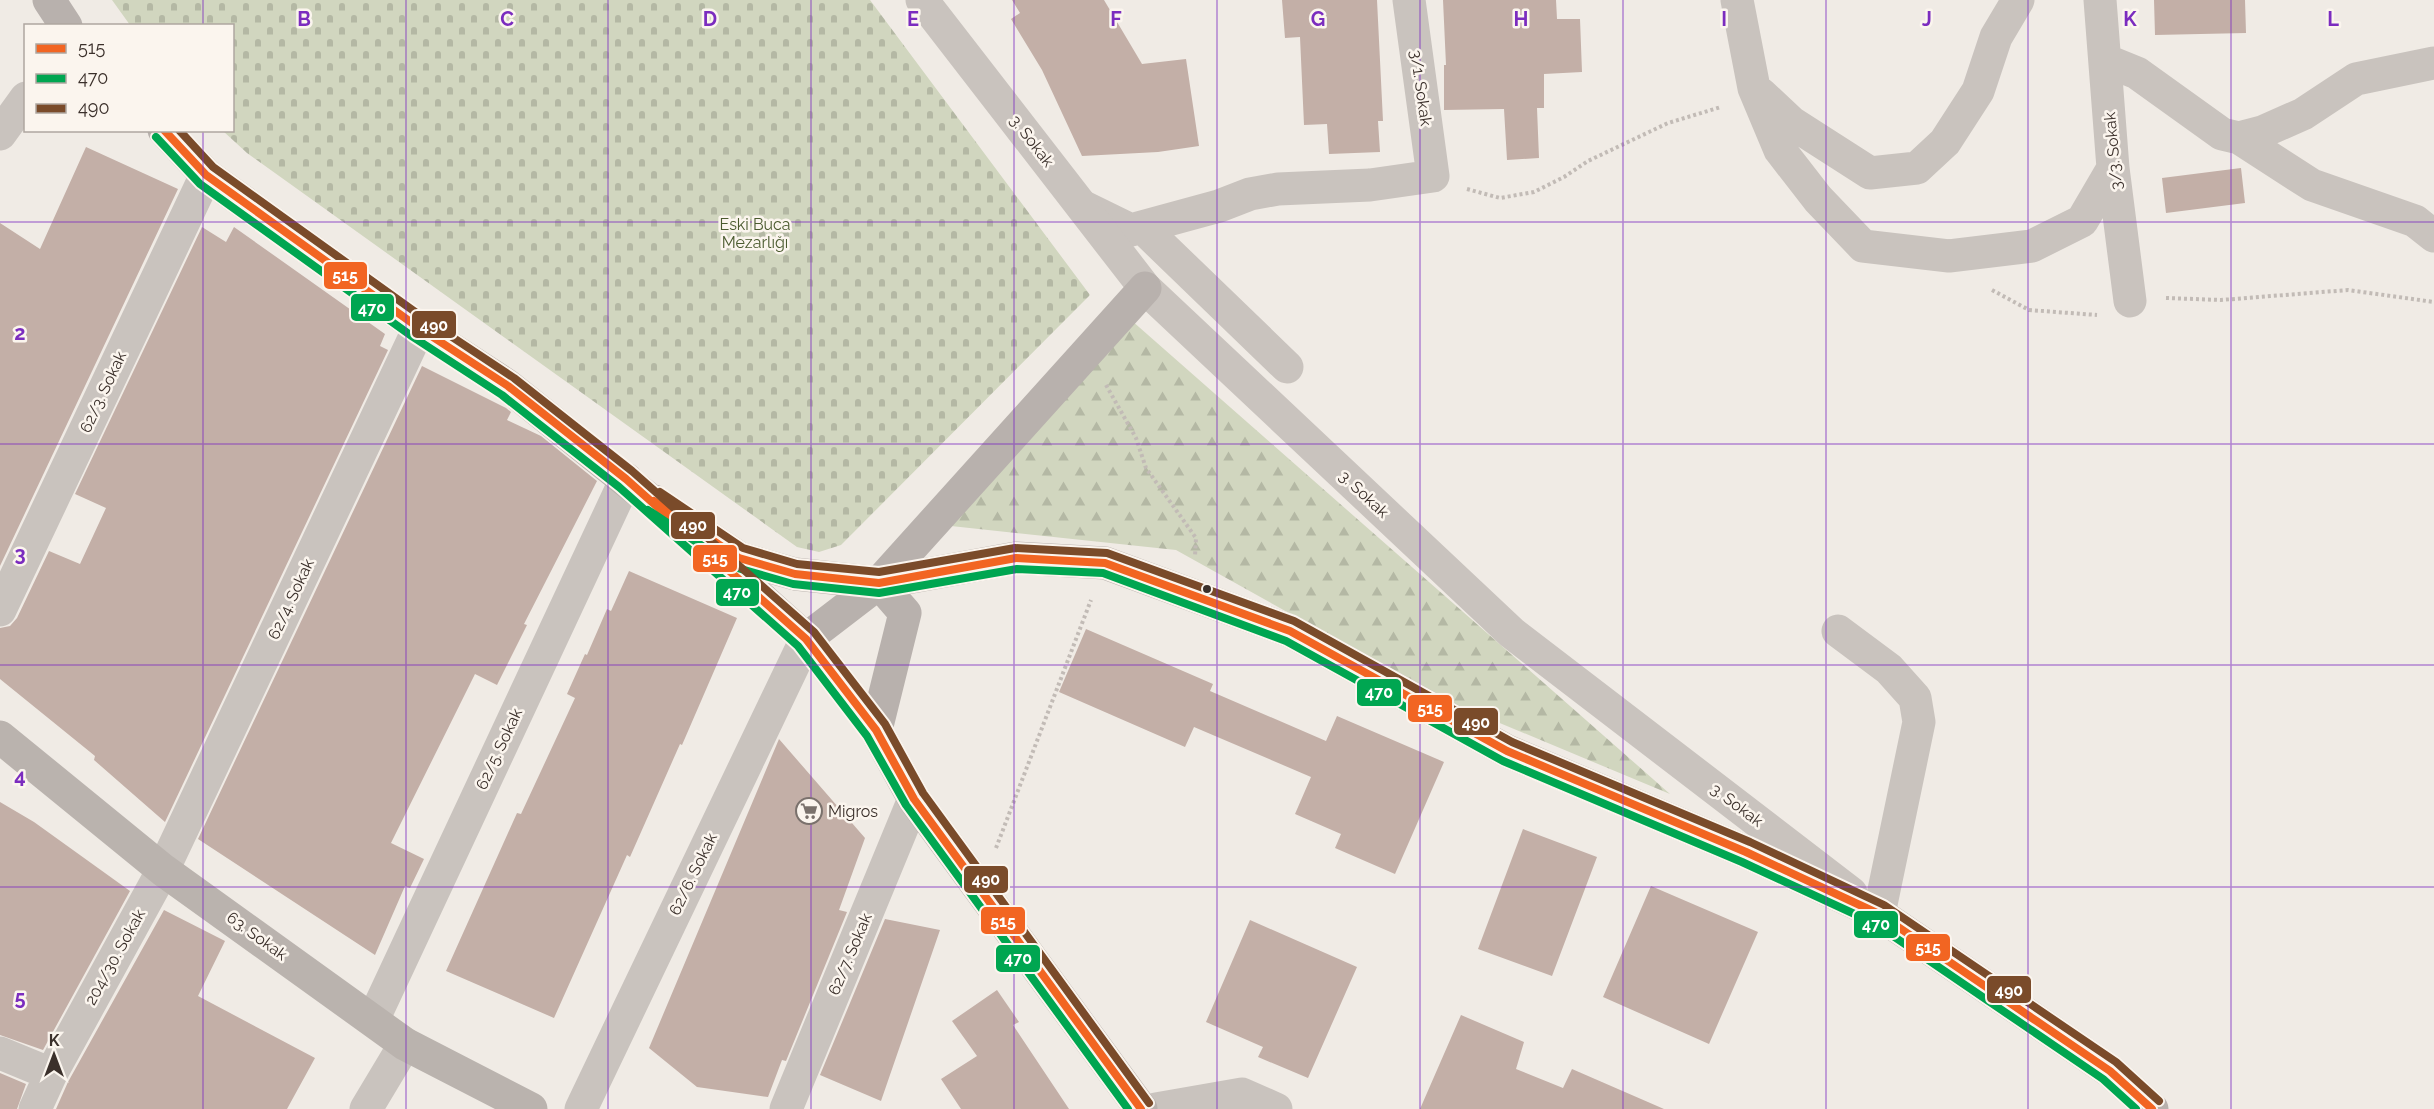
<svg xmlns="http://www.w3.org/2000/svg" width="2434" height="1109" viewBox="0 0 2434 1109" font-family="Raleway,sans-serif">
	<defs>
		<pattern id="forest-firs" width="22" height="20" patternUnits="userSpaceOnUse" patternTransform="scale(1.5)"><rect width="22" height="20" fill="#d1d6bf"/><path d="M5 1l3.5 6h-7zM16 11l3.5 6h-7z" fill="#b4b8a4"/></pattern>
		<pattern id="cemetery-stones" width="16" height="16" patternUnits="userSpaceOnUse" patternTransform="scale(1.5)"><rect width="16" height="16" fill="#d1d6bf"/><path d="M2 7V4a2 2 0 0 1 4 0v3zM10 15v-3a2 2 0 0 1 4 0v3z" fill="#b4b8a4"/></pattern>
	</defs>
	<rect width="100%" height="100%" fill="#f0ebe5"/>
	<path fill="url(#forest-firs)" d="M1131,320l539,474 -223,-93 -271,-151 -225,-24z"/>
	<path fill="url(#cemetery-stones)" d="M112,0h758l220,295 -249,250 -22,7 -22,-5 -550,-394 -24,-22 9,-1v-104l-102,-1z"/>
	<path fill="#c3afa7" d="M1012,0h92l38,64 44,-5 13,87 -41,6 -76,4 -40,-86 -31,-51 9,-6z
		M1282,0h95l6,121h-5l2,31 -51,2 -2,-30 -23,1 -4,-88 -15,1z
		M1443,0h113l1,19h23l2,53 -38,2v34h-7l2,50 -32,2 -3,-51 -60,1v-45h2z
		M2154,0h91l1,33 -91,2z
		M86,147l92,42 -178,377v-343l40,26z
		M2241,168l4,35 -79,10 -4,-35z
		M202,227l24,15 8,-15 151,107 -5,12 8,4 -223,472 -71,-62 1,-4 -95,-77v-51l10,-2 7,-8 32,-67 31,13 26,-56 -31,-14z
		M422,366l84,42 5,4 -4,8 34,16 56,45 -73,143 3,1 -30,60 -22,-11 -84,169 33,16 -14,29 -5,-2 -30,69 -177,-116z
		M629,571l108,47 -55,127 -2,-1 -50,113 -3,-2 -73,163 -108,-47 71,-158 4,1 54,-116 -8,-4 18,-40 2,1 20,-46 4,2z
		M1086,629l127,55 -3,7 116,50 11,-25 107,46 -49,112 -60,-26 6,-14 -46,-20 16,-37 -117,-50 -9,20 -126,-55z
		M779,739l86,99 -26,72 8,2 -61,149 -4,-1 -14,37 -71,-10 -48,-39z
		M0,802l34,20 96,69 -87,159 -43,-15z
		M1523,829l74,28 -45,119 -74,-27z
		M1651,886l107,46 -49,112 -106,-47z
		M164,910l61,31 -27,55 117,62 -28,51h-231l12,-27z
		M885,919l55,11 -59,171 -61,-26z
		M1250,920l107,47 -49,111 -50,-21 5,-10 -57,-25z
		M997,990l22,32 -6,3 56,84h-108l-20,-30 36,-23 -25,-35z
		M1461,1015l63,27 -8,27 47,19 9,-19 92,40h-244z
		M0,1073l26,11 -9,25h-17z"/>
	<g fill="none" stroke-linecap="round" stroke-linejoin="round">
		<path stroke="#c2bbb6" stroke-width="4" stroke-dasharray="3 3" stroke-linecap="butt" d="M1467,189l33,9 34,-6 30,-15 24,-16 80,-38 53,-16
			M1992,290l37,20 68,5
			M2166,298l55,2 127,-10 86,12
			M1106,385l30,53 10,30 50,70 -1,18
			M996,848l95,-248"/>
		<path stroke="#c9c3be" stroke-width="33" d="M1737,0l17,88 26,62 38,49 45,47 86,10 83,-10 50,-25 31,-53
			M2100,0l13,168 17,133
			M2105,60l32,13 85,61 17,4 23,-6 41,-18 53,-35 78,-16
			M1761,94l31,29 78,50 47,-5 28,-26 33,-51 18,-54 22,-37
			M0,134l26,-36
			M2239,138l73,47 103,36 19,15
			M1082,206l49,24 88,-24 31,-12 28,-5 92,-4 63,-9 -24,-176
			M1142,227l145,140
			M0,610l206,-435
			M1838,631l51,38 26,29 4,24 -40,192
			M373,1020l253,-541
			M0,1053l51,21
			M35,1109l16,-35 112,-204 256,-542
			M366,1109l39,-65
			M581,1109l225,-470
			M786,1109l128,-310
			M1156,1109l86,-15 34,15"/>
		<path stroke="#c9c3be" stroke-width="33" d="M922,0l223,288 367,345 339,260"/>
		<path stroke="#bab3ae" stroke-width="33" d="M0,737l163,133 242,174 126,65"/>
		<path stroke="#b8b1ad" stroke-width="33" d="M49,0l17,26
			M164,130l42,45 213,153 89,58 162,130
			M654,501l85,57 56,16 84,9 137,-25 89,5 185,68 217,120 239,101 133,62 231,157 42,38
			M713,555l93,84 70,91 38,69 227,310
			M806,639l73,-56 266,-295
			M876,730l29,-117 -26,-30"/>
		<defs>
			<path id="bus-1" d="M164,130l42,45 213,153 89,58 118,93 180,160 70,91 38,69 227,310
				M654,501l85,57 56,16 84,9 137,-25 89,5 185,68 217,120 239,101 133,62 231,157 42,38"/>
			<path id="bus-2" d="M156,137l44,47 213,153 89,58 117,92 179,159 69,90 39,69 222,304
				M648,510l86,57 59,17 86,9 138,-24 86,4 183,68 217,120 239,101 132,61 229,156 33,30"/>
			<path id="bus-3" d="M179,130l34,37 212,152 89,59 118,93 182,161 71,92 38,69 226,310
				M660,492l83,56 54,16 82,8 136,-24 92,5 187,68 218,121 238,100 134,63 232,157 43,39"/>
		</defs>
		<use href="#bus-1" stroke="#fbf5ee" stroke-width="12"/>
		<use href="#bus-2" stroke="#fbf5ee" stroke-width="12"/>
		<use href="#bus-3" stroke="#fbf5ee" stroke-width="12"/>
		<use href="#bus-1" stroke="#f26522" stroke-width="8"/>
		<use href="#bus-2" stroke="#00a651" stroke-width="8"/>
		<use href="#bus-3" stroke="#7a4b2a" stroke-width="8"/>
	</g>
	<path fill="none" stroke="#7b2cbf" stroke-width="1.5" stroke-opacity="0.55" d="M203,0v26M406,0v1109M608,0v1109M811,0v1109M1014,0v1109M1217,0v1109M1420,0v1109M1623,0v1109M1826,0v1109M2028,0v1109M2231,0v1109M203,130v979M0,222h2434M0,444h2434M0,665h2434M0,887h2434"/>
	<defs>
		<symbol id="supermarket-ring" viewBox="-11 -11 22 22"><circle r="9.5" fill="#fbf5ee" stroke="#7a716c" stroke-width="1.5"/><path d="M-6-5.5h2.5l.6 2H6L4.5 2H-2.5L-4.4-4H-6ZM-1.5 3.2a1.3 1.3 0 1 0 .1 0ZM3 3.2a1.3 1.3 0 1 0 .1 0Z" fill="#7a716c"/></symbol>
	</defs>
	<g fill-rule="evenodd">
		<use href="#supermarket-ring" x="794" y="796" width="30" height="30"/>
	</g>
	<circle fill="#3b302b" stroke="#fbf5ee" stroke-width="2" cx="1207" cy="589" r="5"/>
	<g text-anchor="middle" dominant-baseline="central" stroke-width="5" stroke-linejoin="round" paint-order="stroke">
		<g font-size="16" fill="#3b302b" stroke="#fbf5ee">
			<text transform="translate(1421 88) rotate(82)">3/1. Sokak</text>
			<text transform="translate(1032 141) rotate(52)">3. Sokak</text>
			<text transform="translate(2113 151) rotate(-95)">3/3. Sokak</text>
			<text transform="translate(103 392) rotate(-65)">62/3. Sokak</text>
			<text transform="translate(1364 494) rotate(43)">3. Sokak</text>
			<text transform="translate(291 599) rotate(-65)">62/4. Sokak</text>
			<text transform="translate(499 749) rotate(-65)">62/5. Sokak</text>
			<text transform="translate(1737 805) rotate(37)">3. Sokak</text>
			<text transform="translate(693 874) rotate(-64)">62/6. Sokak</text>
			<text transform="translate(257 936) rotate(36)">63. Sokak</text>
			<text transform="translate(850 954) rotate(-67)">62/7. Sokak</text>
			<text transform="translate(115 957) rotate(-61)">204/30. Sokak</text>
		</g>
		<g font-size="16" fill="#4a5a2e" stroke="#fbf5ee">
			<text x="755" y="224">Eski Buca<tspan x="755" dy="18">Mezarlığı</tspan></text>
		</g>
		<g font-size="16" fill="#3b302b" stroke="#fbf5ee" text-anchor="start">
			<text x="828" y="811">Migros</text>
		</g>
	</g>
	<g font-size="20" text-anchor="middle" font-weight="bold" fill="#7b2cbf" stroke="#fbf5ee" stroke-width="5" stroke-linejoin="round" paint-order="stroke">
		<text x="304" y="26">B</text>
		<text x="507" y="26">C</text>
		<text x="710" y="26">D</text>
		<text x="913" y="26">E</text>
		<text x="1116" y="26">F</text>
		<text x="1318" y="26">G</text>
		<text x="1521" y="26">H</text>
		<text x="1724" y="26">I</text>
		<text x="1927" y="26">J</text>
		<text x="2130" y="26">K</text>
		<text x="2333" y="26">L</text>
		<text x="20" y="340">2</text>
		<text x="20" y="561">3</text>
		<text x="20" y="783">4</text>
		<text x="20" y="1005">5</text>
	</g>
	<g stroke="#fbf5ee" stroke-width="2">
		<rect x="323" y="261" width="45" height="29" rx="6" fill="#f26522"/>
		<rect x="350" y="293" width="45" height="29" rx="6" fill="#00a651"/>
		<rect x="411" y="310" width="46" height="29" rx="6" fill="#7a4b2a"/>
		<rect x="670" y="511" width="46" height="29" rx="6" fill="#7a4b2a"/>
		<rect x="692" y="544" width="46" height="29" rx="6" fill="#f26522"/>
		<rect x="715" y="578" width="45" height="29" rx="6" fill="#00a651"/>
		<rect x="1356" y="678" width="46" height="29" rx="6" fill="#00a651"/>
		<rect x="1407" y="694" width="46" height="29" rx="6" fill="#f26522"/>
		<rect x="1453" y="707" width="46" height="29" rx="6" fill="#7a4b2a"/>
		<rect x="963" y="865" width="46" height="29" rx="6" fill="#7a4b2a"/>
		<rect x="980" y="906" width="46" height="29" rx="6" fill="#f26522"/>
		<rect x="1853" y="910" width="46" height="29" rx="6" fill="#00a651"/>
		<rect x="1905" y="933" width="46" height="29" rx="6" fill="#f26522"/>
		<rect x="995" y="944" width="46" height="29" rx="6" fill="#00a651"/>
		<rect x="1986" y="975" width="46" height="29" rx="6" fill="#7a4b2a"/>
	</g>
	<g font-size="16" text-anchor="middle" font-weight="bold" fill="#fff">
		<text x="345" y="281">515</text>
		<text x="372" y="314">470</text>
		<text x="434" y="331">490</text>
		<text x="693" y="531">490</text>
		<text x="715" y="564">515</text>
		<text x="737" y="598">470</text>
		<text x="1379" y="698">470</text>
		<text x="1430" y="714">515</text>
		<text x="1476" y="728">490</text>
		<text x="986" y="885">490</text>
		<text x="1003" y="927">515</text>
		<text x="1876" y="930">470</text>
		<text x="1928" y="953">515</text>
		<text x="1018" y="964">470</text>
		<text x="2009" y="996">490</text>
	</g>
	<rect x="24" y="24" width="210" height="108" fill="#fbf5ee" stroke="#aea6a0" stroke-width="1.5"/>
	<rect x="36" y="44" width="30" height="9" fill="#f26522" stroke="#aea6a0" stroke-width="1.5"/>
	<text x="78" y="54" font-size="18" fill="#3b302b">515</text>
	<rect x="36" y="74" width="30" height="9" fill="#00a651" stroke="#aea6a0" stroke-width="1.5"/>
	<text x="78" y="84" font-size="18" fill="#3b302b">470</text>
	<rect x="36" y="104" width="30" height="9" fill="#7a4b2a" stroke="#aea6a0" stroke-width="1.5"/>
	<text x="78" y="114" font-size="18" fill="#3b302b">490</text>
	<g transform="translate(54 1055)" stroke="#fbf5ee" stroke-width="4.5" paint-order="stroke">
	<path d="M0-4.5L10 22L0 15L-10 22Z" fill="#3b302b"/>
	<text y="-9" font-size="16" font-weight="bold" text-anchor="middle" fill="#3b302b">K</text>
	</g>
</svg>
